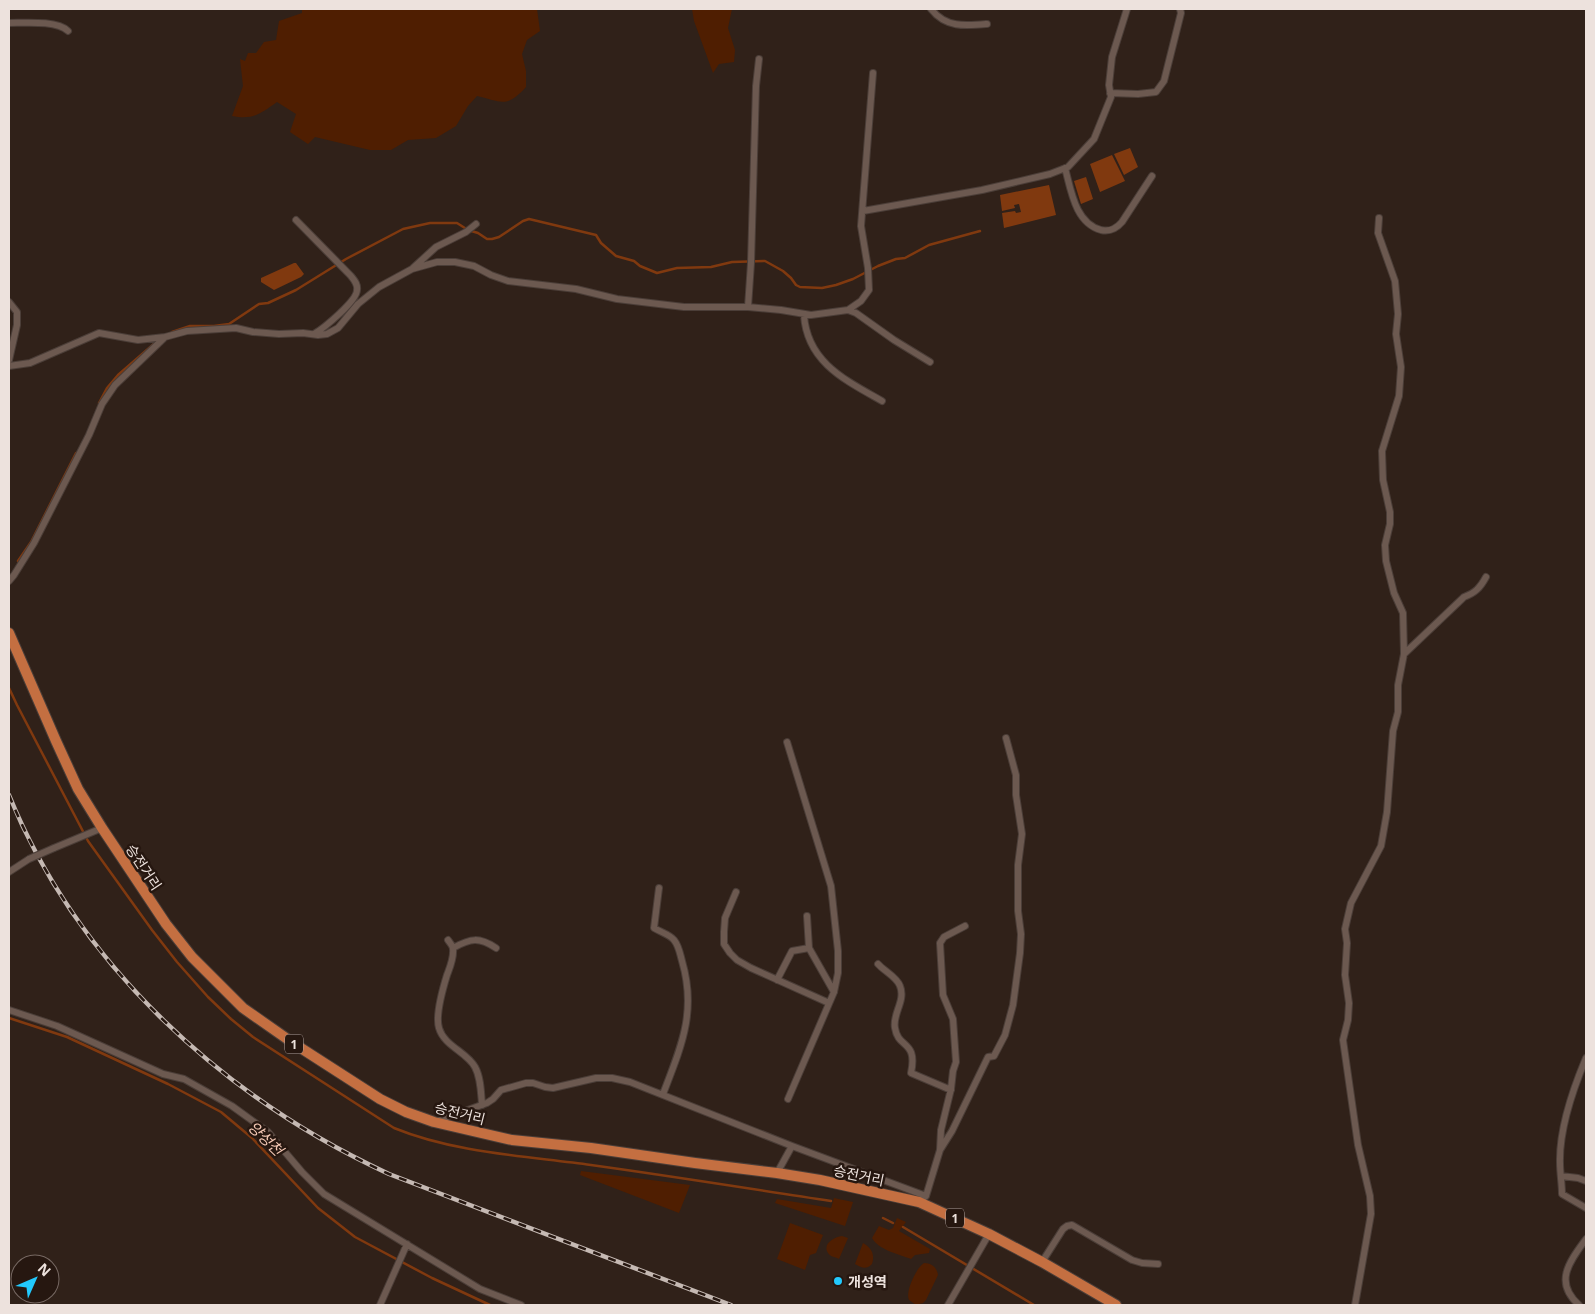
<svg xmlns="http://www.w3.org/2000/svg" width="1595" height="1314" viewBox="0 0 1595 1314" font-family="'Open Sans','Noto Sans KR',sans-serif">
	<rect width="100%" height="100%" fill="#302119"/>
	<path fill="#4f1e01" d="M302,9h235l3,22 -13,9 -5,14 4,17v16c-19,21 -24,15 -49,9l-9,10 -12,20 -20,12 -28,2 -17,10h-21l-55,-13 -7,7 -18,-12 6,-18 -19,-12c-17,12 -24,18 -45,14l11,-30 -3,-27 5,2 3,-8h8l8,-11 12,-2 3,-19 23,-8z
		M692,9h40l-4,19 7,22 -1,12 -15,2 -6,9 -19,-52z
		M581,1171l109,14 -11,28 -99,-38z
		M834,1198l19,4 -8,24 -70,-23 2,-4 54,9z
		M897,1218l9,4 -7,9 31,18 -1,4 -14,2 -4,4c-13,-5 -32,-9 -39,-21l7,-12 10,4 4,-2z
		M790,1223l33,12 -7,18 -6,2 -5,15 -28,-11z
		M842,1236l6,2 -9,21c-3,-2 -9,-2 -11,-6 -6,-9 6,-16 14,-17z
		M863,1243c9,5 12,12 9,21 -6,6 -10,4 -17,0z
		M924,1263c7,0 13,4 14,12l-12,25 -3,3 -7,2 -7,-5c-4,-8 7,-32 15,-37z"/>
	<path fill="#80390f" d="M1130,148l8,19 -14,8 -10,-21z
		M1112,155l13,26 -25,11 -10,-28z
		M1086,177l7,22 -12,5 -7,-23z
		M1049,185l7,30 -52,13 -2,-15 13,-2 1,2 5,-1 -2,-8 -5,1 1,3 -13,3 -2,-16z
		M294,263h2l8,11 -3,3 -27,13 -13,-8v-4z"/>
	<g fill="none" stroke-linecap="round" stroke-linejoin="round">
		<path stroke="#80390f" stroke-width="2.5" d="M172,332l18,-6h24l15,-2 30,-20 9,-1 28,-13 50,-31 57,-30 27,-6h27l11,7 10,3 9,6h5l7,-2 24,-16 6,-2 67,16 5,8 15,13 18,5 6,5 17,7 20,-5 34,-1 21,-5 33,-1 18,10 8,7 5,7 4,2 22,1 14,-3 17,-6 25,-13 18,-7 9,-1 24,-13 51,-14
			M99,403l8,-15 11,-13 38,-33
			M18,561l13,-19 45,-89
			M9,688l8,17 71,136 64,89 25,32 31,35 23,22 22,18 141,91c61,25 132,28 197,37 80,11 160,24 240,36
			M9,1018l58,19 101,47 53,28 31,26 66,70 37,29 77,41 58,27
			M883,1218l10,5
			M903,1227l131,78"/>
		<defs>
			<path id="street" d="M931,9c15,19 34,17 56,15
				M9,23c15,0 48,-3 59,8
				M1110,93l28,1 18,-2 8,-11 17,-68 -1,-4
				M1065,168c6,22 10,55 36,62 9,2 15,-1 21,-8l30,-46
				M863,211l119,-21 68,-16 18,-7 26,-28 17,-42 -2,-12 3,-28 15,-48
				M1379,218l-1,15 17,48 3,33 -2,20 5,33 -2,29 -17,55 1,29 7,32v12l-5,21 1,16 8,32 9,20 1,41
				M296,220l55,56c3,4 7,8 6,14 0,11 -33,38 -43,44
				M413,268l23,-21 30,-15 10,-8
				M9,302l8,10v13l-8,35
				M748,307l3,-44 5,-177 3,-27
				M848,310l8,3 38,27 36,22
				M804,315c3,47 41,65 78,86
				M9,366l21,-3 69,-30 39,7 27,-3 22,-6 49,-3 17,4 26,2 24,-1 15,2 9,-1 11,-6 20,-24 21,-17 33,-18 25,-7h18l19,4 17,9 17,6 68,8 41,10 67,8h64l33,3 30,5 37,-5 13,-9 8,-11 -1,-22 -7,-42 12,-153
				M9,581l5,-6 20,-32 55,-108 13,-31 13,-19 49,-47
				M787,742l44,144 7,65v22l-4,19 -46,107
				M54,848l48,-20
				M9,872l20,-13
				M659,888l-5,40c6,4 15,6 20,12 5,6 6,14 8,21 15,51 -1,86 -19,133
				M736,892l-11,26 -1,14v12l6,9 7,7 14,8 78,35
				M807,916l2,32 25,44
				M448,940c2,3 5,6 5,9 1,9 -3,18 -6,26 -4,13 -12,40 -8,53 5,18 28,24 36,39 6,11 6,26 7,38
				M453,948c18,-10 26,-11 43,0
				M878,964c6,7 19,13 22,22 6,15 -8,28 -5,42 3,21 23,12 16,45l40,17
				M777,980l15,-29 17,-3
				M9,1010l48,16 106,48 21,5 48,27 36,26 34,40 22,22 156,95 41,16
				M1586,1058c-13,31 -27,70 -26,105 0,10 2,21 2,31l24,14
				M435,1122l52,-19 6,-4 8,-9 25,-7h7l12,4 8,1 43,-10h16l18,4 162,64 134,50 -7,6
				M940,1150l12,-19 36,-74 6,-1 11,-21 8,-30 7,-52 1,-19 -3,-23v-46l4,-31 -6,-39v-20l-10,-37
				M777,1173l15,-27
				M1561,1176l17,2 8,3
				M926,1196l14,-46 1,-20 10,-41 2,-18 3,-9 -3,-43 -10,-24 -3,-52 4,-6 21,-11
				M1042,1262l21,-33 4,-3 5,-1 60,35 10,3 16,1
				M380,1305l27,-61
				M948,1305l41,-71
				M1355,1305l16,-91 -1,-18 -12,-51 -15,-105 5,-20 1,-17 -4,-28 2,-32 -2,-14 6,-26 30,-57 6,-34 6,-81 5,-19v-27l6,-31 60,-57c11,-4 16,-9 22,-20
				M1579,1305c-26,-23 -9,-44 7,-66"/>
			<path id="primary" d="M9,633l47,108 22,48 24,39 64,96 26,33 51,51 50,35 87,56 26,13 28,10 78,18 79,8 104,15 82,10 43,7 99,22 70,32 53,28 74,43"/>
		</defs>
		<use href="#street" stroke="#4b3e38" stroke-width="8"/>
		<use href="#primary" stroke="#4b3e38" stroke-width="12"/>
		<use href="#street" stroke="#6c5950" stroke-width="6"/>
		<use href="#primary" stroke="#c46f41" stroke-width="10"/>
		<defs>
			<path id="rail" d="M9,795c69,170 215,303 380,379l342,131"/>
		</defs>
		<use href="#rail" stroke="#c5b9b3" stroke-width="4.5"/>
		<use href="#rail" stroke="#261710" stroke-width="2.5" stroke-dasharray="8" stroke-linecap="butt"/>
		<defs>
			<path id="street-bridge" d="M29,859l25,-11"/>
		</defs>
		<use href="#street-bridge" stroke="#4b3e38" stroke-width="8" stroke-linecap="butt"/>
		<use href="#street-bridge" stroke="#6c5950" stroke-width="6"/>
	</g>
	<circle fill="#22c9fd" stroke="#261710" stroke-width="2" cx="838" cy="1281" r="5"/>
	<g text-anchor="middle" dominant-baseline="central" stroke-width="5" stroke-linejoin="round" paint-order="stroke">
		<g fill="#261710" stroke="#b1a5a0" stroke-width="1">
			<rect x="285" y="1034.5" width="18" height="19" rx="4"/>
			<rect x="946" y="1208.5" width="18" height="19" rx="4"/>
		</g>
		<g font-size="12" font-weight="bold" fill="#ede2dd">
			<text x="294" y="1044">1</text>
			<text x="955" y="1218">1</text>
		</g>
		<g font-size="14" fill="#ede2dd" stroke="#261710">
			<text transform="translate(144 867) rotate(57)">승전거리</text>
			<text transform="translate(460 1113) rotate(14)">승전거리</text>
			<text transform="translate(859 1175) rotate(12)">승전거리</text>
		</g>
		<g font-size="14" font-weight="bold" fill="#ede2dd" stroke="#261710" text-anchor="start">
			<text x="848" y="1281">개성역</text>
		</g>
		<g font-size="15" font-style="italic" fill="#f5c9b5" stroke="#261710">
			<text transform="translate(266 1138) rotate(44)">양성천</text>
		</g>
	</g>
	<rect width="1595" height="1314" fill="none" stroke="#ede2dd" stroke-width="20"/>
	<g transform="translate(35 1279) rotate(45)"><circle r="24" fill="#261710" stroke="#766862"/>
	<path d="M0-4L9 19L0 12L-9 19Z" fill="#22c9fd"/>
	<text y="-8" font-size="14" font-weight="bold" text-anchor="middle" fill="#ede2dd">N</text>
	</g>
</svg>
